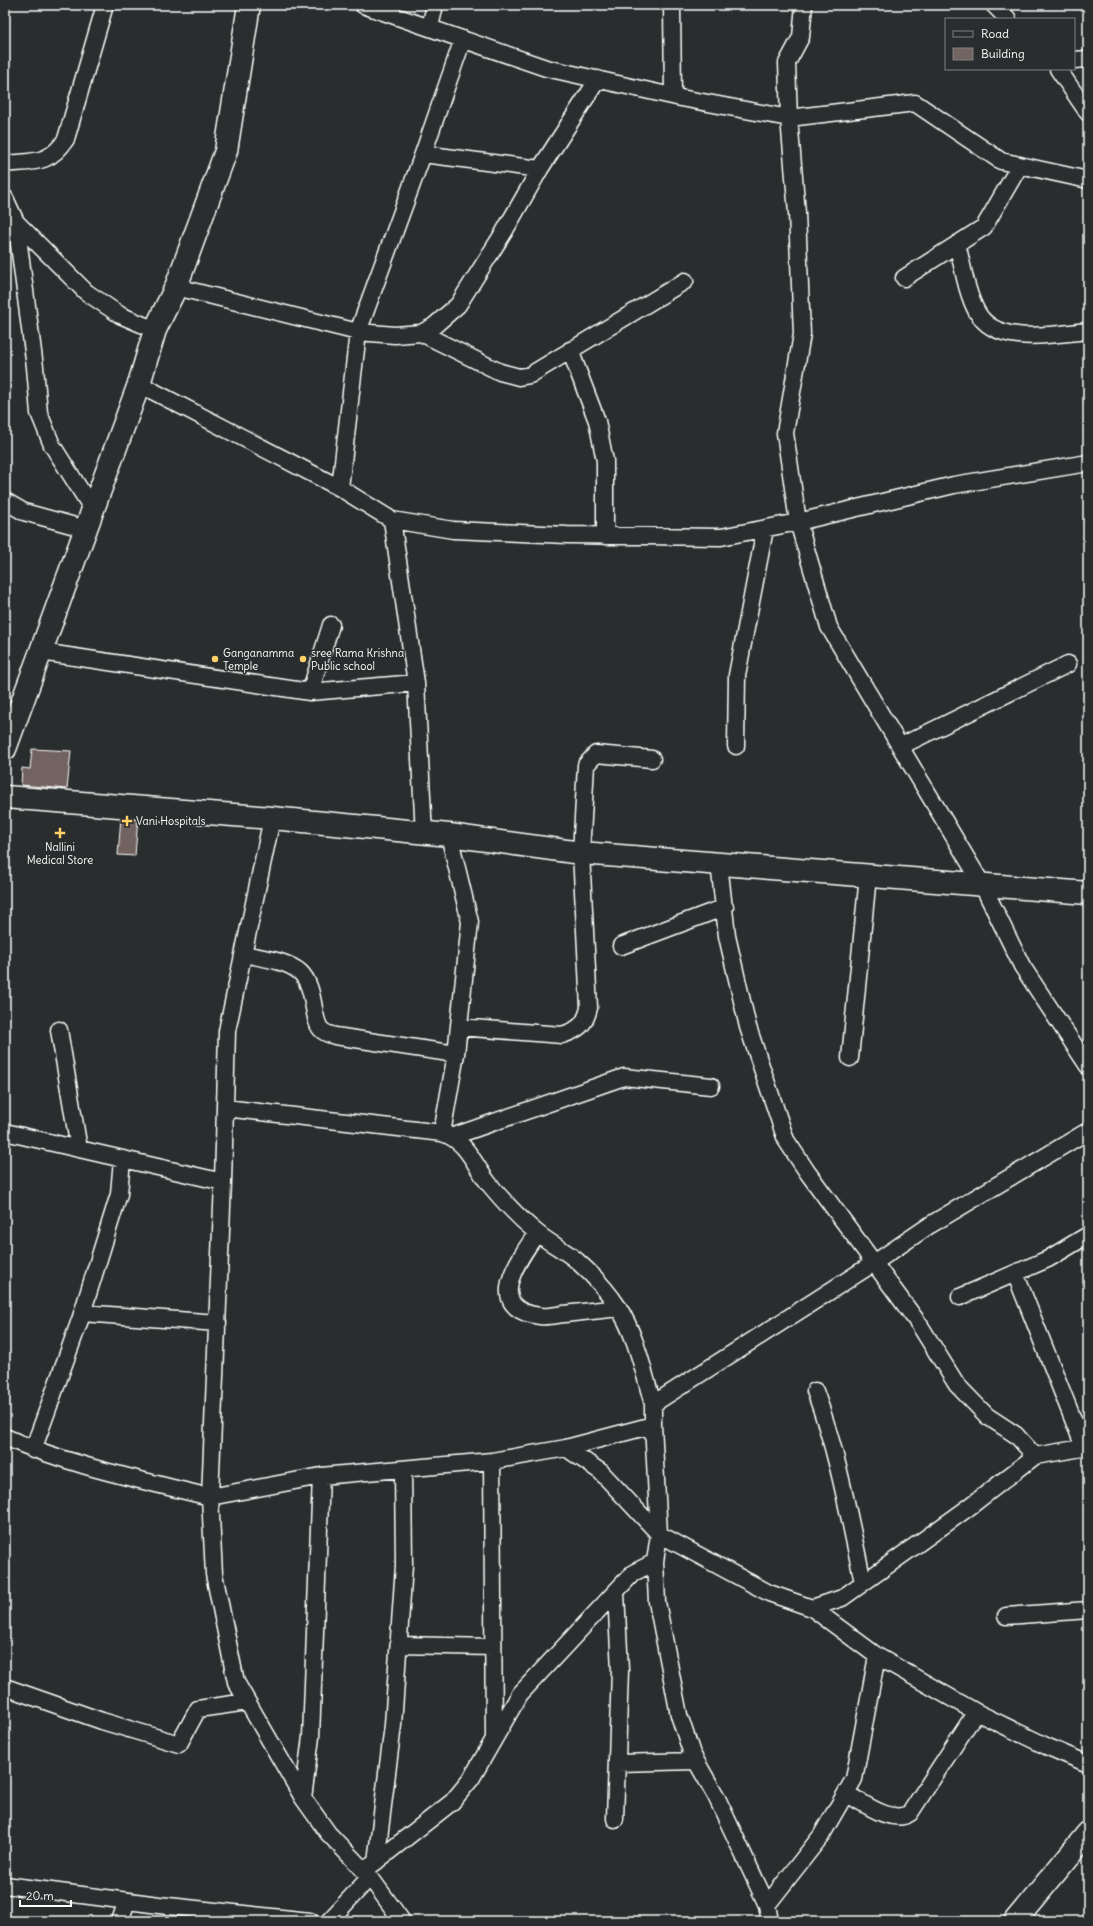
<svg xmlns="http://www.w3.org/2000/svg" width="1093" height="1926" viewBox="0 0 1093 1926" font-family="Delius,sans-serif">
	<rect width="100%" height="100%" fill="#2a2d2e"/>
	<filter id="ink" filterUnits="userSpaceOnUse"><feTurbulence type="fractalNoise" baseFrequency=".025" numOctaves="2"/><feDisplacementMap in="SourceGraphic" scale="8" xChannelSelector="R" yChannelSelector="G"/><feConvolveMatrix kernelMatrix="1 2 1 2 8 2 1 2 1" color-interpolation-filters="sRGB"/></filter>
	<g filter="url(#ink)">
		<path fill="#726460" stroke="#fff" d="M32,749l39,2 -4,38 -46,-4 1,-17 8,1z
			M121,817l17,1 -3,38 -17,-1z"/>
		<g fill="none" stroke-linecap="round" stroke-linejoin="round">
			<defs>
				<path id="street" d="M363,5l183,63 135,30 108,20 126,-15 86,58 87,19
					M672,5l1,91
					M804,5l-3,32 -14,26 2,55 8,95 5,121 -17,99 13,89 156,-37 134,-22
					M994,5l14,14
					M430,27l5,-22
					M1074,60l14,-1
					M1058,69l30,44
					M5,164c27,-3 45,1 61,-25l39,-134
					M540,169l58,-90
					M5,198l11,24
					M957,244c6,22 9,48 20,68 19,35 78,22 111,19
					M904,278l80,-51 36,-62
					M176,287l182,45 37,3 26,-2 13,-7 24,-21 46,-73 36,-63 -117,-15
					M421,333l79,39 19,5 11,-2 155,-94
					M570,350l27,71 8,40v75
					M139,384l201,104 52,32 61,10 114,5 154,2 77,-15 31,105 153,257 40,82 66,100
					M340,488l18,-156 65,-178 40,-115
					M5,501l19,11 62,17
					M93,510l-41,-65 -13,-32 -4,-46 -19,-145 70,70 34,23 35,15
					M392,520l24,163 8,151
					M41,652l269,40 21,-67
					M310,692l106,-9
					M736,746l1,-71 28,-146
					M901,746l167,-82
					M719,863l8,73 21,91 38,113 22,33 111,151 38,61 30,31 29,19 19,21 -67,52 -126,90 -30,10 -43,-15 -110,-59 -4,28 2,40 22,113 13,39 24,42 51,109 3,16
					M621,946l104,-39
					M244,954c17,4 42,6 56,18 17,16 11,51 23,59 4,3 8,4 12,5l121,18
					M459,1027l103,8c16,-5 23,-10 27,-27l-8,-155 5,-88 10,-11 56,5
					M59,1030l20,119
					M850,1058l18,-182
					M225,1108l217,25 14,-79 14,-132 -21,-87
					M5,1132l218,50 4,-151 45,-213
					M442,1133c26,8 32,33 48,52 14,17 29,33 46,47 13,11 28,18 40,28 16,14 31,30 42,47 18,27 26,67 35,97l221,-141 56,-38 158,-94
					M454,1136l170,-59 87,9
					M537,1233c-19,27 -54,76 3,83 7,1 16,-1 24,-2 18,-2 37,-4 55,-6
					M1015,1273l69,174
					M960,1297l88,-38 40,-24
					M82,1313l136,10
					M815,1391c23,62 34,126 48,191
					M5,1437c65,29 137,43 205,60l13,-315
					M566,1448l35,24 58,62 -6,-109
					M33,1450l47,-130 39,-126 3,-35
					M1035,1456l53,-9
					M492,1461l2,277
					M812,1608l65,48 99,56 70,34 42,18
					M1006,1616l82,-6
					M399,1645l94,2
					M5,1687l97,34 77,23 19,-35 49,-7
					M617,1763l79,-2
					M847,1794c17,9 45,31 63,19l66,-101
					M303,1798l8,-61 10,-261
					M615,1819l5,-149 -4,-77
					M376,1862l17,-137 11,-160 -1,-96
					M364,1871l88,-69 19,-23 49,-85 113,-121 22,-11
					M370,1877l-42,-44 -25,-35 -67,-116 -22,-108 -4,-77 111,-21 171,-15 74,-13 87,-23v-21
					M5,1885l154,20 151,16
					M767,1905l54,-69 33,-57 23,-123
					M120,1921l7,-20
					M329,1921l41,-44 32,44h-9"/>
				<path id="secondary" d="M5,749l134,-365 16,-54 21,-43 50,-136 23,-146
					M5,797l267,21 177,17 132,18 507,40
					M1015,1921l73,-88"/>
			</defs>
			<use href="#street" stroke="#fff" stroke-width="19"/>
			<use href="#secondary" stroke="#fff" stroke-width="25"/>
			<use href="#street" stroke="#2a2d2e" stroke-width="16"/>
			<use href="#secondary" stroke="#2a2d2e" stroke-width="22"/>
		</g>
	</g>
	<g fill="#ffd166" stroke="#2a2d2e" stroke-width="1.5">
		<circle cx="215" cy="659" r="4"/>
		<circle cx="303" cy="659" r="4"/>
		<path d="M125 815h4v4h4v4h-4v4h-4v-4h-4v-4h4z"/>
		<path d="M58 827h4v4h4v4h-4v4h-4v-4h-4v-4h4z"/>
	</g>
	<g text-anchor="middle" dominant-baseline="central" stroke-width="3" stroke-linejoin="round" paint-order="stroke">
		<g font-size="11" fill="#fff" stroke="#2a2d2e" text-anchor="start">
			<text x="223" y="653">Ganganamma<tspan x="223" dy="13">Temple</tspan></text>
			<text x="311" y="653">sree Rama Krishna<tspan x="311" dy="13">Public school</tspan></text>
			<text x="136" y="821">Vani Hospitals</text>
			<text x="60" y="847" text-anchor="middle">Nallini<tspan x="60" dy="13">Medical Store</tspan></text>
		</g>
	</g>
	<rect width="1093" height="1926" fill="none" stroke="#2a2d2e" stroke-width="20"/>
	<rect x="10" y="10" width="1073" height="1906" fill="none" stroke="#fff" stroke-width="1.5" filter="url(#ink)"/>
	<rect x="945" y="18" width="130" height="52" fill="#2a2d2e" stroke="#7f8182"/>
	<rect x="953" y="31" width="20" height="6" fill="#2a2d2e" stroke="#7f8182"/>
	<text x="981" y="38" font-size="12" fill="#ffffff">Road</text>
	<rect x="953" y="48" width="20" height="12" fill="#726460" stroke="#7f8182"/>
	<text x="981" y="58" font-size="12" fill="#ffffff">Building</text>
	<path d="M20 1900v6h51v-6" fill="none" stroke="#ffffff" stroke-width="2"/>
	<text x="26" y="1900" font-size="12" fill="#ffffff" stroke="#2a2d2e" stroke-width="3" paint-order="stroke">20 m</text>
</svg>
